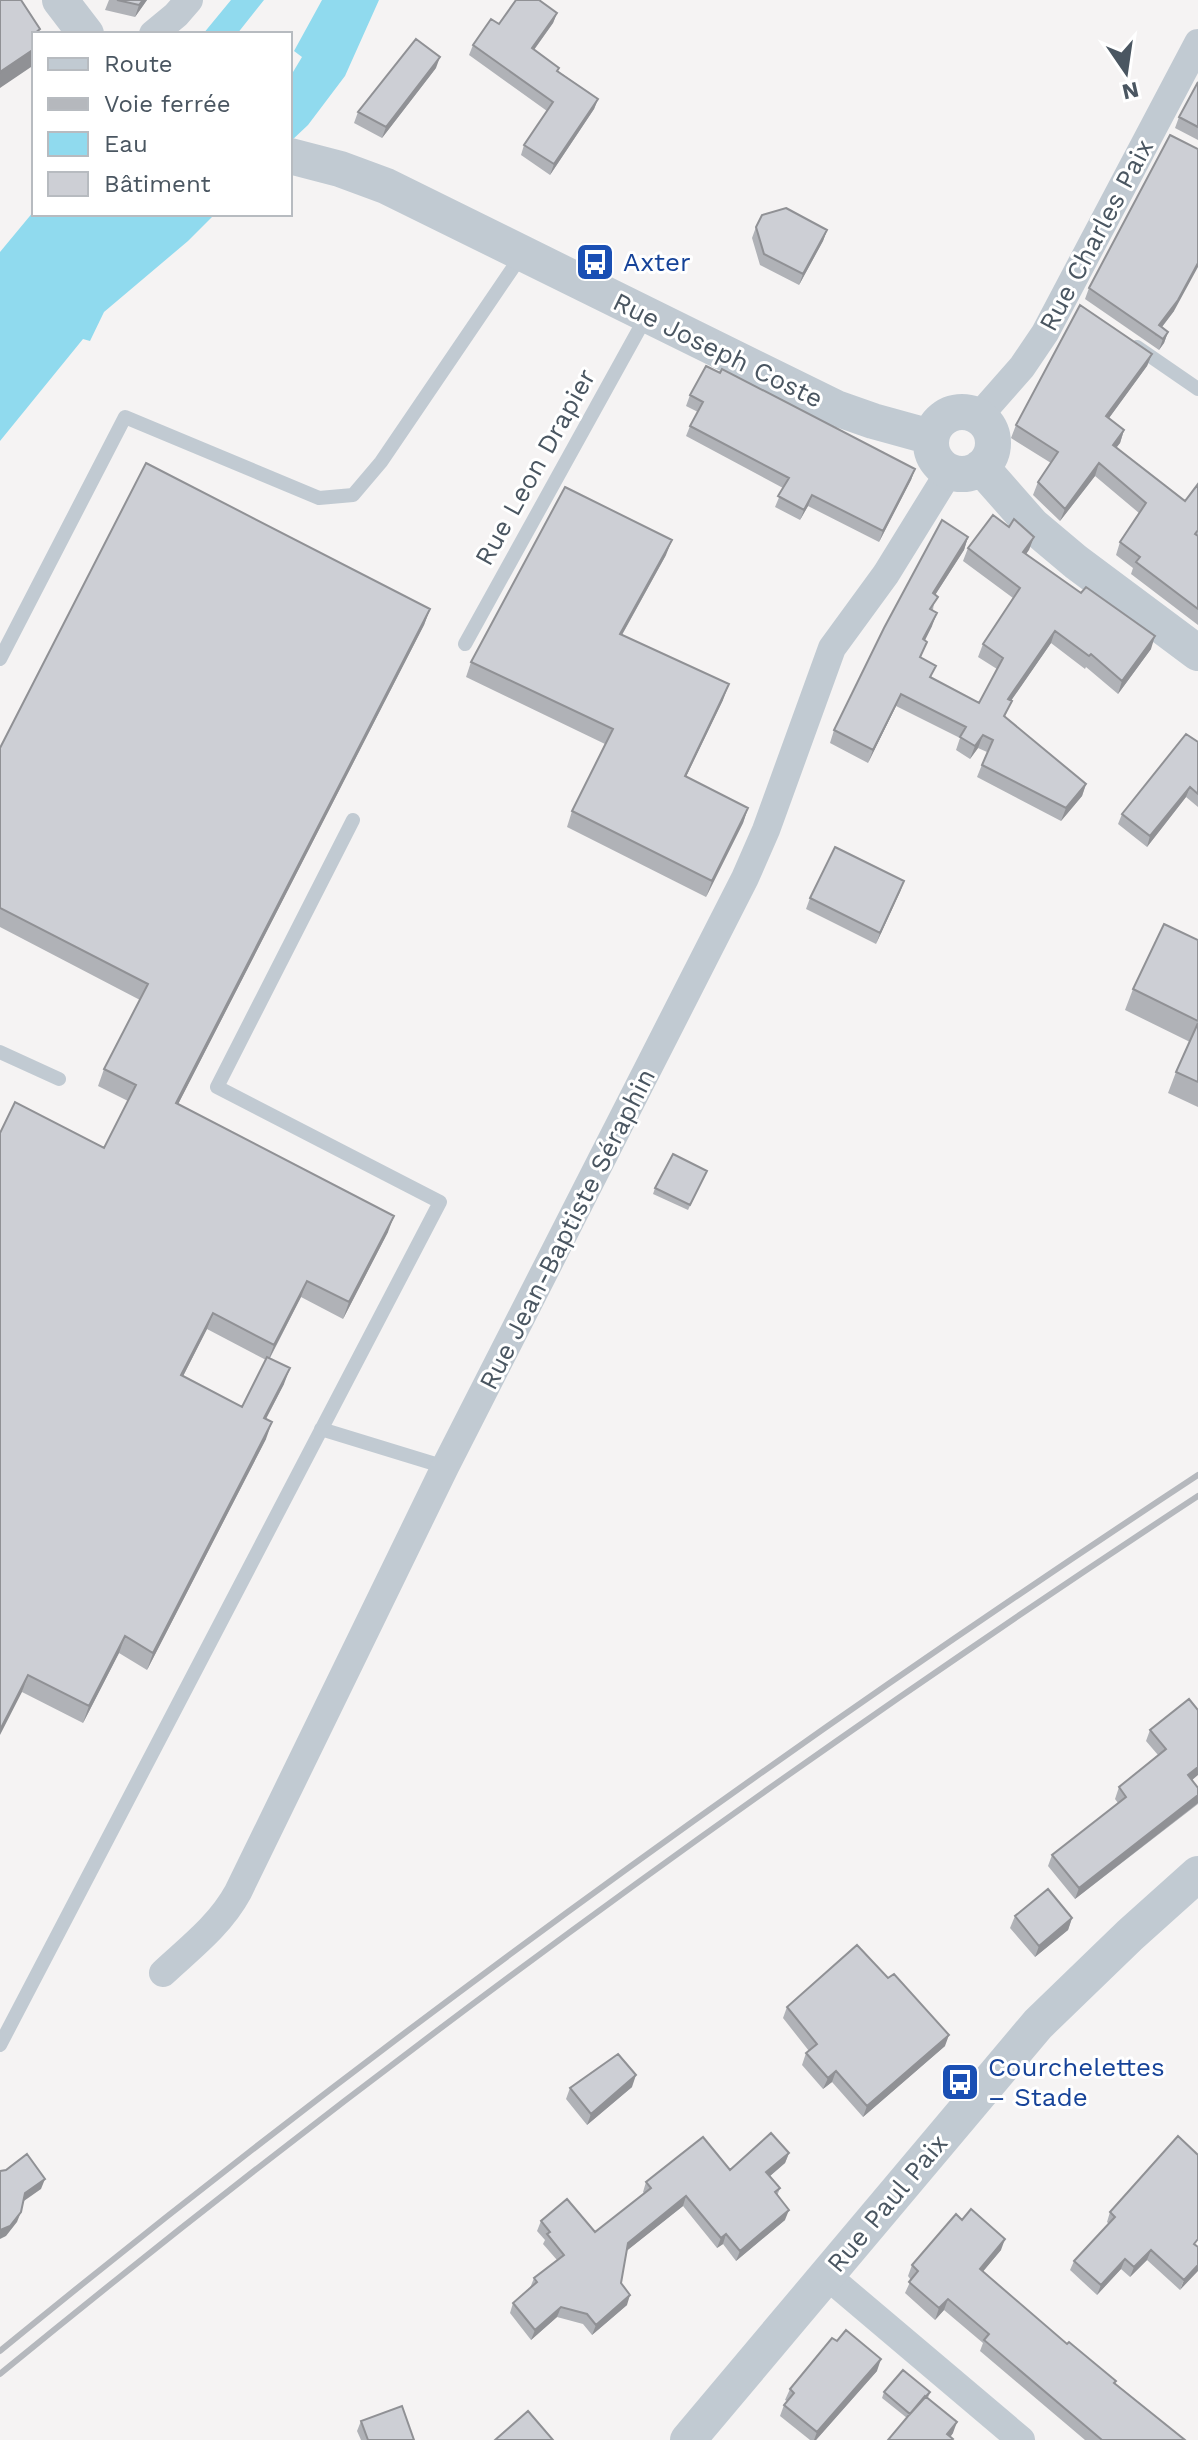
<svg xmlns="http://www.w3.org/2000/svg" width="1198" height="2440" viewBox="0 0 1198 2440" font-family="'Work Sans',sans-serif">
	<rect width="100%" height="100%" fill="#f5f3f3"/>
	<path fill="#90daee" d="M231,0h33l-27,34h-34z
		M322,0h57l-34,76 -37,49 -18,17v-65l12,-20 -8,-6z
		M34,211v3h181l-27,27 -84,71 -14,29 -7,-2 -83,102v-189z"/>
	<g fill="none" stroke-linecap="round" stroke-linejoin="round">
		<path stroke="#c1cad2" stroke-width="14" d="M1137,347l61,42
			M465,644l182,-329
			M0,659l125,-242 194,81 34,-3 28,-33 142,-209
			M0,1052l59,27
			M321,1429l124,38
			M0,2045l440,-843 -223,-115 136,-267"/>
		<path stroke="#c1cad2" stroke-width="28" d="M153,34l23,-19 13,-15
			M978,417l44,-50 23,-34 153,-290
			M163,1973c28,-26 57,-48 75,-81l207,-425 300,-589 21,-48 66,-182 54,-74 63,-102
			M826,2275l195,165"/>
		<path stroke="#c1cad2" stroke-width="36" d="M60,0l26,34
			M290,156l50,13 46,17 450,222 37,13 58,16
			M931 443a31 31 0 1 1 62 0a31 31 0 1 1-62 0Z
			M981,467l51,58 44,37 122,91
			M688,2440l350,-416 92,-89 68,-61"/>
		<path stroke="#b5b8bd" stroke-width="6" d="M0,2351c383,-314 785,-604 1198,-876
			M0,2374c383,-314 784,-606 1198,-878"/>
	</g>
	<path fill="#b0b2b7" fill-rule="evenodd" d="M109,0h38l-12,17 -30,-7z
		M557,13l-4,10 -19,27 25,18 -1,3 40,28 -4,10 -44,66 -29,-20 3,-10 23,-34 -78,-56 4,-10 26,-21z
		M436,68l-54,70 -28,-15 4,-11z
		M1198,82v58l-23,-12 4,-11z
		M756,227l71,3 -4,11 -24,44 -39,-20 -8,-27z
		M1089,288l85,23 -12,16 6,5 -4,11 -5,7 -74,-51z
		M1152,354l-5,12 -38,52 15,12 -4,13 -4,5 69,53 13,-17v141l-67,-51 2,-6 -17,-13 4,-13 19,-29 -44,-37 -35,45 -27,-26 5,-13 13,-19 -40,-25 5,-13z
		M690,395l225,74 -4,11 -32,62 -71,-36 -8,14 -25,-13 8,-19 -97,-52 4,-10 8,-14 -12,-6z
		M1009,527l25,10 -8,17 125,95 -33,45 -32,-27 -1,2 -34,-26 -40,57 -6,17 81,67 -4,12 -21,25 -84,-44 10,-25 -9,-4 -8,11 -14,-9 4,-12 -64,-32 -28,57 -38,-20 4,-13 134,-193 -4,13 -29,45 -2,15 -1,16 -7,14 -4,18 11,20 47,25 18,-34 -19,-12 5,-13 30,-46 -50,-37 5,-13z
		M666,555l-44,80 101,65 -37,77 62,31 -5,15 -37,74 -139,-70 5,-16 33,-67 -139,-67 5,-15z
		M430,609l-6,16 -246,479 210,128 -45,87 -42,-22 -31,61 14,26 -18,35v20l-119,231 -28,-17 -36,70 -61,-31 82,-544 24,-47 -30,-15 6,-17 36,-69 -140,-73v-179zM207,1329l59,31 -24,47 -59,-31z
		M1198,742v65l-12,-10 -39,50 -29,-23 4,-10z
		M904,881l-28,63 -70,-35 4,-11z
		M1198,940v167l-30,-14 8,-21 14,-30 -65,-32 8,-21z
		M707,1171l-19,39 -35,-16 2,-6z
		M1150,1730l42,50 6,24 -123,95 -27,-33 4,-11 66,-52 -3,-4 4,-12 39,-32 -12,-14z
		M1015,1916l57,2 -4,12 -33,27 -25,-29z
		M787,2007l158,39 -82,71 -31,-35 -9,7 -21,-24 4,-12 3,-2 -26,-33z
		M632,2087l-45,38 -21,-26 4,-11z
		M789,2153l-4,10 -15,13 10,12 -3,8 8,24 -49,41 -13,-17 -6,4 -34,-42 -57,45 -5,32 6,22 -35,30 -9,-11 -26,-7 -26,23 -21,-27 3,-10 17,-15 4,-10 23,-18 -14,-16 2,-4 -8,-9 4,-10 54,11 49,-39 -1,-1 3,-10 84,-12z
		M1110,2212l87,34 -17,44 -33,-30 -17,17 -9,-8 -24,26 -27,-25 4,-9 35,-37 -2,-2z
		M962,2220l39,30 -18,21 84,73 118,96h-100l-105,-89 3,-8 -39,-33 -9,10 -30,-27 6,-13 -3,-4 4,-11z
		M877,2371l-61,69h-6l-30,-24 4,-11 3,-4 -2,-1 5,-11z
		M884,2392h46l-2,6 25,35 -3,4 -43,-19 -25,-20z
		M361,2421l53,19h-53l-4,-9z"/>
	<path fill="#909195" d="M143,0h4l-12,17 4,-12z
		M557,13l-4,10 -25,35 4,-10z
		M34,49v16l-34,23v-16z
		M440,57l-4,11 -54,70 4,-11z
		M598,99l-4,10 -44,66 4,-11z
		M827,230l-4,11 -24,44 4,-11z
		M1198,263v4l-24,44 -19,25 4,-11z
		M1168,332l-4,11 -5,7 4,-11z
		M1152,354l-5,12 -46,63 5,-13z
		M1124,430l-4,13 -12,15 5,-13z
		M1099,463l-4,13 -35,45 5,-12z
		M915,469l-4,11 -32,62 4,-11z
		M812,495l-4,11 -8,14 4,-10z
		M968,537l-4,13 -36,56 5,-13z
		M1034,537l-5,13 -10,14 4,-12z
		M672,540l-6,15 -52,94 6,-15z
		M430,609l-6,16 -254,495 6,-17z
		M937,613l-5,13 -13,26 4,-13z
		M1055,631l-4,12 -47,68 4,-12z
		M1155,636l-4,13 -33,45 4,-13z
		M729,684l-6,16 -44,91 6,-15z
		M901,694l-5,12 -28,57 5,-13z
		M983,735l-5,13 -8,11 5,-13z
		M1086,784l-4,12 -21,25 5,-13z
		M1190,787l-4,10 -39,50 3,-11z
		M748,808l-5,15 -37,74 6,-16z
		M904,881l-4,11 -24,52 4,-11z
		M394,1216l-6,16 -45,87 6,-17z
		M307,1281l-6,16 -33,64 6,-16z
		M213,1313l-6,16 -32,63 6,-17z
		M290,1368l-6,16 -26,50 6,-16z
		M272,1422l-6,17 -119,231 6,-17z
		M125,1636l-6,17 -36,70 6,-17z
		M28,1675l-6,17 -22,43v-5z
		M1198,1767v8l-14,12 4,-12z
		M1198,1795v8l-123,96 4,-11z
		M1072,1918l-4,12 -33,27 4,-11z
		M949,2035l-4,11 -82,71 4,-11z
		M836,2071l-4,11 -9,7 5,-11z
		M636,2075l-4,12 -45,38 4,-11z
		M789,2153l-4,10 -22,19 3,-10z
		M45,2179l-4,10 -20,14 4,-10z
		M686,2196l-3,10 -59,47 4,-10z
		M789,2210l-4,10 -49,41 4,-10z
		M21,2212l-4,10 -11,14 -6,3v-9z
		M726,2234l-3,10 -6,4 4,-10z
		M1005,2239l-4,11 -25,30 4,-11z
		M1151,2250l-4,10 -17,17 4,-10z
		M1125,2259l-4,10 -24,26 4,-10z
		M1198,2265v6l-18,19 4,-10z
		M630,2295l-3,10 -35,30 4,-10z
		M948,2299l-4,11 -9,10 4,-12z
		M561,2307l-4,10 -26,23 4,-10z
		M881,2359l-4,12 -61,69h-2l3,-8z
		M957,2422l-4,11 -5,7 -1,-6z"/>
	<path fill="#cdcfd5" stroke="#909195" stroke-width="2" d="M0,0h21l19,29 -6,5v15l-34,23z
		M117,0h26l-4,5z
		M516,0h23l18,13 -25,35 27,20 -2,3 41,28 -44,65 -30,-19 29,-43 -80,-57 18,-26 8,5z
		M416,39l24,18 -54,70 -28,-15z
		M1198,82v45l-19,-10z
		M1170,135l28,14v114l-20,37 -19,25 9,7 -5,7 -74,-51z
		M786,208l41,22 -24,44 -39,-20 -8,-27 6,-12z
		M1080,305l72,49 -46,62 18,14 -11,15 72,56 13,-17v46l-3,4 3,2v73l-62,-47 4,-5 -20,-15 26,-39 -47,-40 -34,46 -27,-27 20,-30 -42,-27z
		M706,366l14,7 2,-4 193,100 -32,62 -71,-36 -8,15 -26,-14 11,-18 -99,-52 13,-24 -13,-7z
		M146,463l284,146 -254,494 218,113 -45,86 -42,-21 -33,64 -61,-32 -32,62 61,32 25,-50 23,11 -26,50 8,4 -119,231 -28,-17 -36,70 -61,-31 -28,55v-597l15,-31 89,46 32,-63 -32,-16 44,-85 -148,-76v-160z
		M565,487l107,53 -52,94 109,50 -44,92 63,32 -36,73 -140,-70 41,-82 -142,-67z
		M993,515l16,12 5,-8 20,18 -11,15 58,41 5,-6 69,49 -33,45 -31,-27 -2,2 -34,-25 -47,68 4,2 -8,15 82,68 -20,24 -84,-43 11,-25 -10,-5 -8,11 -15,-9 6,-10 -65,-33 -28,56 -39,-20 50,-102 58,-108 26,17 -35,56 5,4 -8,12 7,4 -14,26 4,3 -7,15 16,9 -6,11 49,26 24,-45 -20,-14 37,-56 -52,-40z
		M1186,734l12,8v52l-8,-7 -40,49 -28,-22z
		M835,847l69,34 -24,52 -70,-35z
		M1164,924l34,16v81l-65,-32z
		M1198,1023v59l-22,-10z
		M673,1154l34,17 -17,34 -35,-17z
		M1189,1699l9,11v57l-10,8 10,13v7l-119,93 -27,-33 74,-58 -7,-10 47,-38 -16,-19z
		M1048,1889l24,29 -33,28 -24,-30z
		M857,1945l31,33 6,-4 55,61 -82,71 -31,-35 -8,7 -22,-25 11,-9 -30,-37z
		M618,2054l18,21 -45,39 -21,-26z
		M771,2133l18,20 -23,19 14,16 -5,4 14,18 -49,41 -14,-17 -5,4 -35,-42 -58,47 -7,40 9,12 -34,30 -9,-11 -26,-7 -26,23 -22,-27 24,-21 -3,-4 30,-23 -17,-21 3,-2 -9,-11 26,-22 28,33 56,-44 -5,-6 57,-45 27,33z
		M1178,2136l20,19v84l-4,5 4,3v18l-14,15 -33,-30 -17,17 -9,-8 -24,26 -27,-24 41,-44 -5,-5z
		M27,2154l18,25 -20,14 -4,19 -11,14 -10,4v-59l6,-1z
		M971,2209l34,30 -25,30 87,75 2,-2 47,39 -2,2 71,57h-83l-118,-100 5,-6 -41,-35 -9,9 -30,-26 9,-11 -6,-6 44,-51 6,6z
		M846,2330l35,29 -64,73 -33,-27 10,-12 -4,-4 42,-51 5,3z
		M903,2370l27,22 -20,22 -26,-22z
		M925,2396l32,26 -10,12 6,5 -1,1h-64z
		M402,2406l12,34h-46l-7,-19z
		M528,2411l25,29h-58z"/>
	<defs>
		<symbol id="bus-square" viewBox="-11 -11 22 22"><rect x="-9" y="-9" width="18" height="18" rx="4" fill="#1a4fb4" stroke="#fff"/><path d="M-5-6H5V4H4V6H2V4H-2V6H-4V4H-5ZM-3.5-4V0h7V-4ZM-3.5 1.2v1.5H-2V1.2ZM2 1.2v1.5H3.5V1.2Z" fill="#fff"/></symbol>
	</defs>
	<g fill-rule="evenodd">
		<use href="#bus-square" x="573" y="240" width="44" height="44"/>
		<use href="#bus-square" x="938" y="2060" width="44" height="44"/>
	</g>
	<g text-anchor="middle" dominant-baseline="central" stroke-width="6" stroke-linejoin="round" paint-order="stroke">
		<g font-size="26" fill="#4a5661" stroke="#fff">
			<text transform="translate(1096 235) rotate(-62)">Rue Charles Paix</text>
			<text transform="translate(718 350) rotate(26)">Rue Joseph Coste</text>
			<text transform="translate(535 467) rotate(-61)">Rue Leon Drapier</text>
			<text transform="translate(567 1229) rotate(-63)">Rue Jean-Baptiste Séraphin</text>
			<text transform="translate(887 2203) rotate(-50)">Rue Paul Paix</text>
		</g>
		<g font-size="26" fill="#164399" stroke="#fff" text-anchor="start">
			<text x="623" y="262">Axter</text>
			<text x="988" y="2067">Courchelettes<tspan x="988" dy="30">– Stade</tspan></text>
		</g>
	</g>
	<rect x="32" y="32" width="260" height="184" fill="#ffffff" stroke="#b7bbc0" stroke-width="2"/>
	<rect x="48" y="58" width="40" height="12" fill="#c1cad2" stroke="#b7bbc0" stroke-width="2"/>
	<text x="104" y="72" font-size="24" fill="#4a5661">Route</text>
	<rect x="48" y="98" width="40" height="12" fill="#b5b8bd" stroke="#b7bbc0" stroke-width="2"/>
	<text x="104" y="112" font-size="24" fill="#4a5661">Voie ferrée</text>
	<rect x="48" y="132" width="40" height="24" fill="#90daee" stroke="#b7bbc0" stroke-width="2"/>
	<text x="104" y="152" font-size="24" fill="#4a5661">Eau</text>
	<rect x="48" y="172" width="40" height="24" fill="#cdcfd5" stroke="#b7bbc0" stroke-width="2"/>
	<text x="104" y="192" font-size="24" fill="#4a5661">Bâtiment</text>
	<g transform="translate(1126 72) rotate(167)" stroke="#ffffff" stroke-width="6" paint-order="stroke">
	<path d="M0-6L14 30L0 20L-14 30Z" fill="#4a5661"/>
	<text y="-12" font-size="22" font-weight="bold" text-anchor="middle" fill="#4a5661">N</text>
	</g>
</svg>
